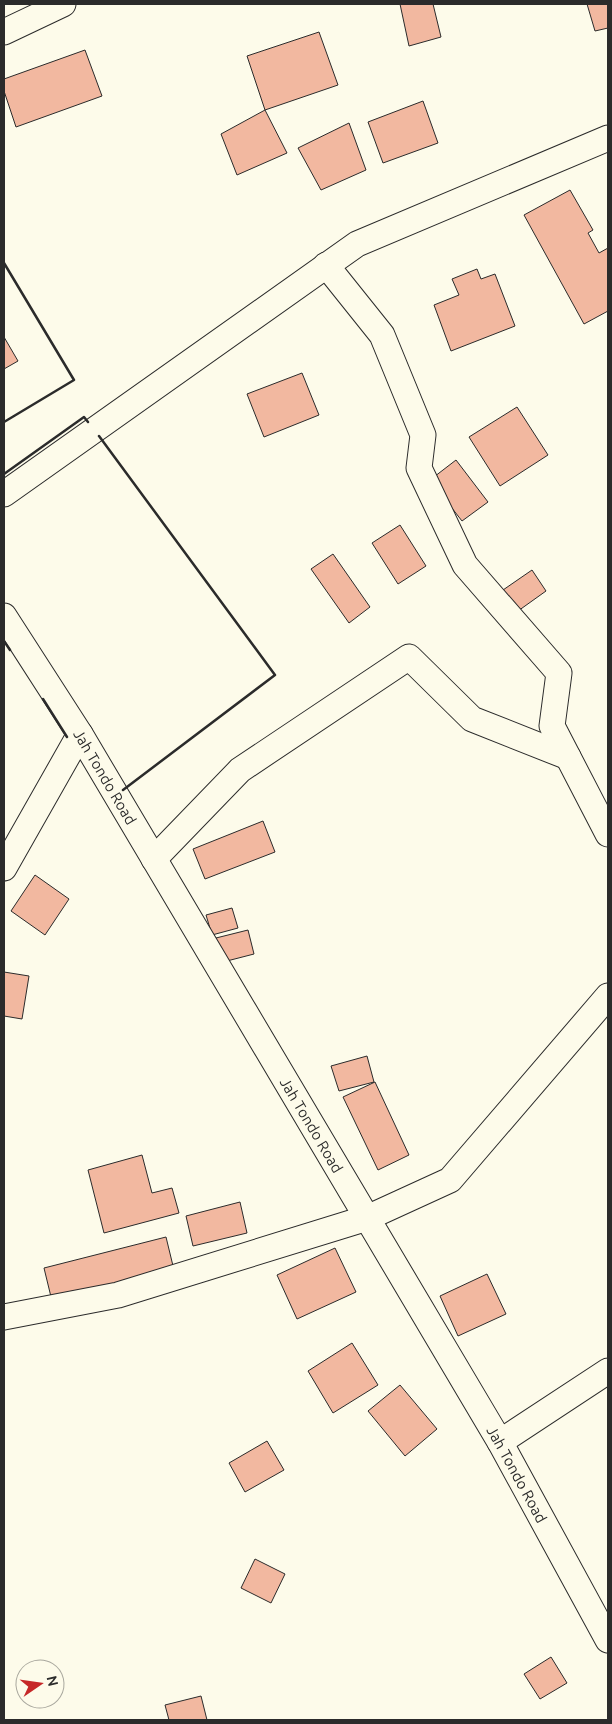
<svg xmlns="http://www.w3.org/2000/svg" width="612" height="1724" viewBox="0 0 612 1724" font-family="Ubuntu,sans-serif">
	<rect width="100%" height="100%" fill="#fdfbea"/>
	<path fill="#f2b8a0" stroke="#2b2b2b" d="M400,4h33l8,33 -32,9z
		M587,4h21v24l-13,3z
		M319,32l19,53 -73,25 -18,-54z
		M85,50l17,46 -86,31 -12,-36v-12z
		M423,101l15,42 -55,20 -15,-41z
		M265,110l22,43 -50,22 -16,-41z
		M349,123l17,47 -45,20 -23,-42z
		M570,190l23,40 -5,3 11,20 9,-5v63l-24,13 -60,-109z
		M477,269l4,10 14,-5 20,52 -64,25 -17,-46 25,-10 -7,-16z
		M4,337l14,24 -14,8z
		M302,373l17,42 -55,22 -17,-43z
		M517,407l31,48 -48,31 -31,-49z
		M456,460l32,42 -26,19 -32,-41z
		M400,525l26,41 -28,18 -26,-41z
		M333,554l37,53 -21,16 -38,-54z
		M532,570l14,21 -28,20 -15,-21z
		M263,821l12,31 -70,27 -12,-30z
		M35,875l34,24 -24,36 -34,-24z
		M232,908l6,20 -26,7 -6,-20z
		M248,930l6,24 -31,8 -7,-24z
		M4,972l25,4 -7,43 -18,-3z
		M367,1056l7,26 -35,9 -8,-25z
		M375,1082l34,73 -31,15 -35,-73z
		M142,1155l10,38 20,-5 7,25 -75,20 -16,-63z
		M240,1202l7,31 -54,13 -7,-30z
		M166,1237l8,33 -122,31 -8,-33z
		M335,1248l21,44 -59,27 -20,-44z
		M487,1274l19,40 -48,22 -18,-40z
		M352,1343l26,42 -45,28 -25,-42z
		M400,1385l37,44 -32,27 -37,-45z
		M267,1441l17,29 -39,22 -16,-29z
		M255,1559l30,15 -14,29 -30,-15z
		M551,1657l16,26 -27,16 -16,-25z
		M201,1696l6,24h-38l-4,-15z"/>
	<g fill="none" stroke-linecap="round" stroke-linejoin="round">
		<defs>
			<g id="minor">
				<path d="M4,32l59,-28"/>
				<path d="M326,265l56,70 41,100 -4,33 46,97 94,108 -7,53 56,108"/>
				<path d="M4,494l353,-250 251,-106"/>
				<path id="s1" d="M4,616l76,118 420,708 108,198"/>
				<path d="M154,859l86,-89 169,-113 63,62 96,38"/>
				<path d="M4,868l76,-134"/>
				<path d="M4,1317l114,-22 249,-77 83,-38 158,-184"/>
				<path d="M500,1442l108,-71"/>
			</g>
		</defs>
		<use href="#minor" stroke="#2b2b2b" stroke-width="27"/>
		<use href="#minor" stroke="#fdfbea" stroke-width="25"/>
		<path stroke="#2b2b2b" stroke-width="2.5" d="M4,263l70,117 -70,42
			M99,436l176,239 -152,115
			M4,474l80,-57 4,5
			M4,641l6,9
			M43,699l24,38"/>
	</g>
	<g text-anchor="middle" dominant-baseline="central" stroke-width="4" stroke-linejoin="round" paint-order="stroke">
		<g font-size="15" fill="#2b2b2b" stroke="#fdfbea">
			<text stroke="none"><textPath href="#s1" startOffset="190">Jah Tondo Road</textPath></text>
			<text stroke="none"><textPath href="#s1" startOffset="595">Jah Tondo Road</textPath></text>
			<text stroke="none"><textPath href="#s1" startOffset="1000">Jah Tondo Road</textPath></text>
		</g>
	</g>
	<rect width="612" height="1724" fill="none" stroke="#2b2b2b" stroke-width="10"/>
	<g transform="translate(40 1684) rotate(77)"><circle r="24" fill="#fdfbea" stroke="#a9a89e"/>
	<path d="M0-4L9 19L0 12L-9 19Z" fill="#c62828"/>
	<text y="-8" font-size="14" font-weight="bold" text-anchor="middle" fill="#2b2b2b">N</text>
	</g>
</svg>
